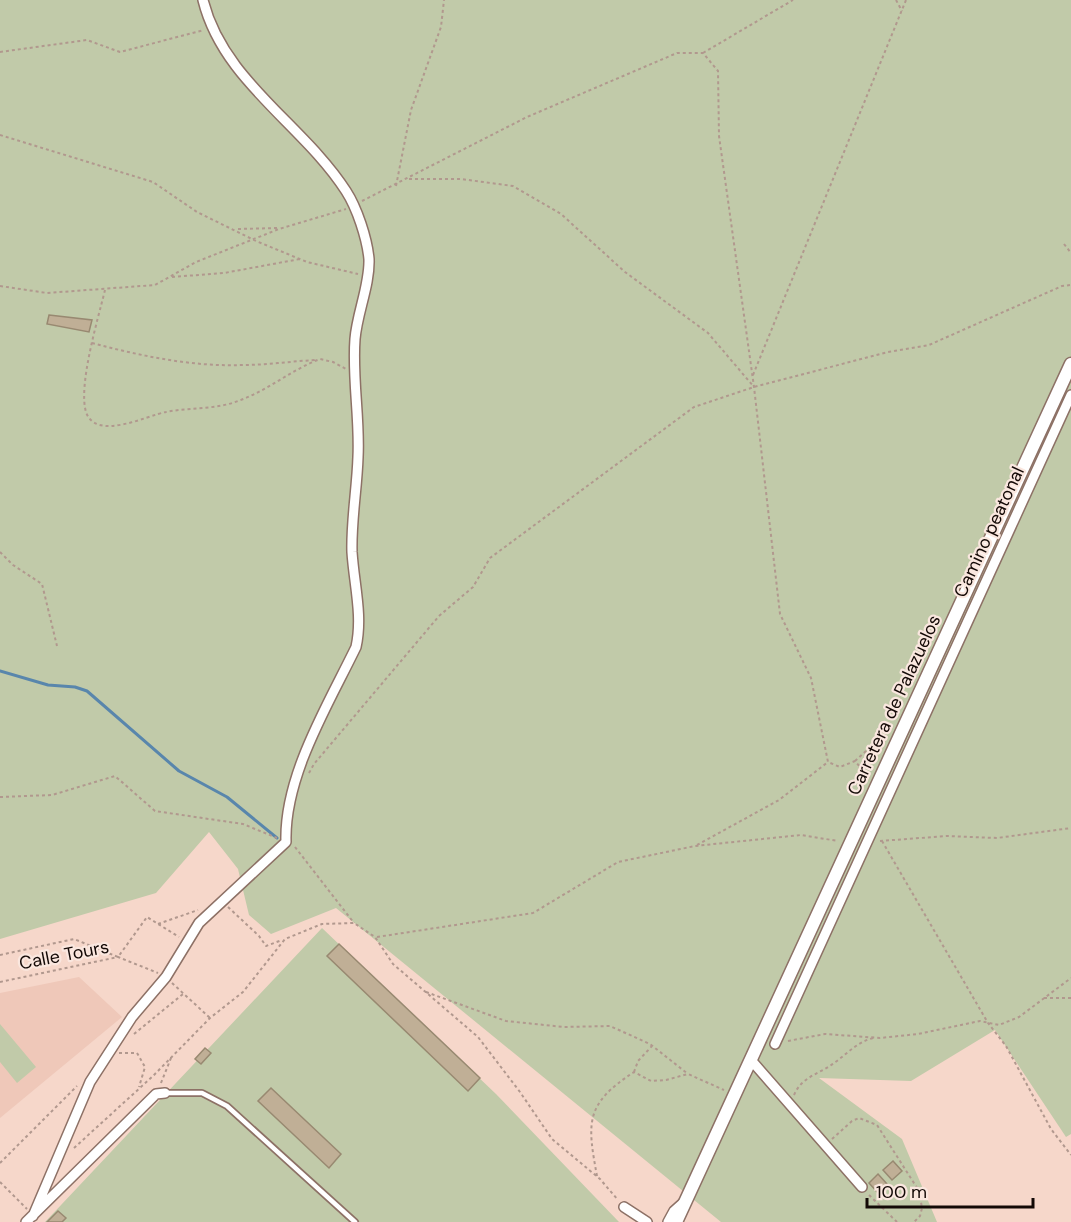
<svg xmlns="http://www.w3.org/2000/svg" width="1071" height="1222" viewBox="0 0 1071 1222" font-family="'DM Sans',sans-serif">
	<rect width="100%" height="100%" fill="#f6d7ca"/>
	<path fill="#efc8b9" d="M79,977l43,40 -122,101v-125z"/>
	<path fill="#c1caa9" d="M0,0h1071v1134l-5,3 -71,-107 -84,51 -92,-3 83,61 35,83h-216l-385,-314 -65,26 -22,-19 -11,-46 -29,-37 -53,61 -156,46z
		M322,928l174,166 123,128h-574z
		M0,1024l36,43 -19,16 -17,-21z"/>
	<g fill="none" stroke-linecap="round" stroke-linejoin="round">
		<path stroke="#5986ac" stroke-width="3" d="M0,671l48,14 27,2 12,4 92,80 48,26 50,41"/>
	</g>
	<path fill="#c0af96" stroke="#988971" stroke-width="1.5" d="M49,315l43,5 -3,12 -42,-8z
		M339,944l141,134 -12,13 -141,-135z
		M205,1048l6,5 -10,11 -6,-5z
		M271,1088l70,66 -12,14 -71,-67z
		M893,1161l9,10 -10,9 -9,-10z
		M878,1174l9,10 -9,9 -9,-10z
		M58,1211l8,7 -4,4h-15z"/>
	<g fill="none" stroke-linecap="round" stroke-linejoin="round">
		<defs>
			<path id="lane" d="M165,1093h37l25,13 128,116"/>
			<path id="street" d="M775,1044l296,-649
				M751,1060l111,127
				M624,1207l23,15
				M33,1216l57,-134 42,-65 34,-40 33,-54 87,-81c-2,-66 42,-137 70,-195 7,-31 -2,-63 -4,-95 -1,-31 5,-63 6,-95 2,-39 -6,-79 -3,-118 2,-26 15,-54 14,-80 -2,-21 -12,-51 -23,-68 -43,-67 -123,-110 -143,-191
				M26,1222l130,-128 9,-1
				M668,1222l6,-11 9,-8"/>
			<path id="secondary" d="M676,1222l395,-858"/>
		</defs>
		<use href="#lane" stroke="#8d7166" stroke-width="8"/>
		<use href="#street" stroke="#8d7166" stroke-width="12"/>
		<use href="#secondary" stroke="#8d7166" stroke-width="15"/>
		<path stroke="#b1988e" stroke-width="2" stroke-dasharray="3 3" stroke-linecap="butt" d="M896,0l6,11
			M0,52l87,-12 33,12 84,-22
			M703,53l90,-53
			M0,135l153,47 44,30 59,29 51,21 51,12
			M409,179h52l52,7 48,28 64,58 83,61 46,54
			M396,186l15,-76 30,-83 3,-27
			M362,201l165,-84 150,-64h26l15,18 1,65 35,251 26,227 31,64 17,84 12,5 15,-6 14,17
			M238,229l40,-1
			M1064,244l7,9
			M172,277l52,-4 76,-14
			M0,286l47,7 108,-8 41,-23 83,-33 67,-20
			M105,290c-7,29 -27,95 -19,122 10,30 62,3 80,0 24,-5 49,-2 72,-11 29,-10 53,-31 82,-42l13,3 13,7
			M92,343c49,13 101,24 151,22 25,0 49,-4 74,-5
			M753,375l153,-375
			M0,552l13,13 29,19 15,62
			M855,761l35,-32
			M309,773l5,-9 125,-148 34,-29 17,-29 204,-151 60,-20 134,-35 41,-7 133,-59 9,-1
			M0,797l52,-2 63,-19 40,35 88,13 34,14
			M880,841l67,-5 50,2 74,-10
			M882,841l106,182 18,23 45,83 20,26
			M697,845l82,-45 49,-38
			M295,847l59,76
			M228,907l31,29 7,10 16,-6
			M158,924l40,-14
			M377,937l156,-24 85,-51 77,-16 106,-11 37,6
			M0,955l74,-16 44,18 29,-40 32,20
			M0,982l118,-25 40,16
			M172,983l38,35
			M426,992l80,29 58,6 46,-1 40,18 38,30
			M1044,998h27
			M134,1034l49,-40
			M788,1041l37,-7 55,4 38,-4 62,-13 19,4 20,-8 52,-39
			M119,1053h18l8,14 -6,20
			M634,1072l4,-11 14,-15
			M161,1083l10,-25
			M794,1095c8,-19 26,-21 40,-32 13,-9 23,-21 39,-25
			M832,1139l20,-18 7,-3 18,7 42,66 3,17 -2,8 -6,6
			M74,1148l79,-72 57,-58 33,-26 42,-53 37,-15 32,-1 21,14 18,27 85,73 42,55 32,47 48,40 18,21
			M0,1163l77,-77
			M597,1176c-10,-54 -12,-72 37,-104l17,9 15,-1 22,-6 36,16
			M0,1182l27,27
			M869,1195l28,27"/>
		<use href="#lane" stroke="#fff" stroke-width="4.5"/>
		<use href="#street" stroke="#fff" stroke-width="9"/>
		<use href="#secondary" stroke="#fff" stroke-width="12"/>
	</g>
	<g text-anchor="middle" dominant-baseline="central" stroke-width="4.5" stroke-linejoin="round" paint-order="stroke">
		<g font-size="18" fill="#130906" stroke="#fae7df">
			<text transform="translate(989 532) rotate(-65)">Camino peatonal</text>
			<text transform="translate(894 705) rotate(-65)">Carretera de Palazuelos</text>
			<text transform="translate(64 955) rotate(-11)">Calle Tours</text>
		</g>
	</g>
	<path d="M867 1198v9h166v-9" fill="none" stroke="#130906" stroke-width="3"/>
	<text x="876" y="1198" font-size="18" fill="#130906" stroke="#fae7df" stroke-width="4.5" paint-order="stroke">100 m</text>
</svg>
